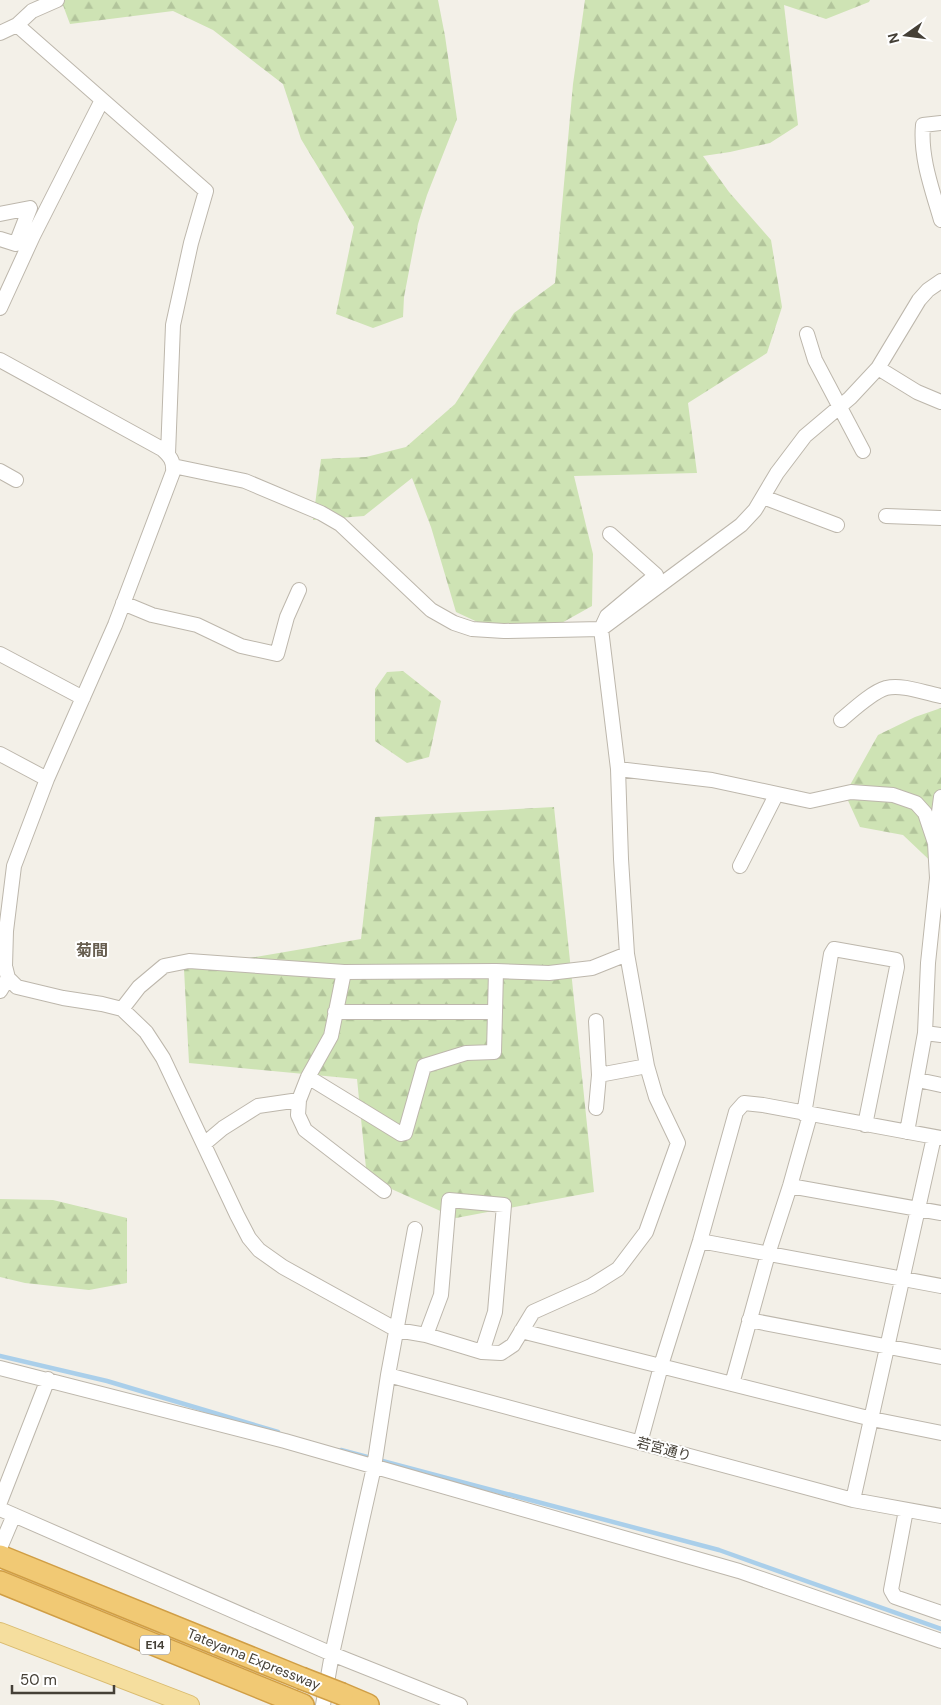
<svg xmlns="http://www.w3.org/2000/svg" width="941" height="1705" viewBox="0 0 941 1705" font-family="'DM Sans','Noto Sans JP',sans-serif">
	<defs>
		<pattern id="forest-firs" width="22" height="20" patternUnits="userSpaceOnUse" patternTransform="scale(1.25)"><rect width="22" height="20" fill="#cee3b4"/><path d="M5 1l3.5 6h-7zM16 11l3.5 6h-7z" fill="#b2c49b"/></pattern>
	</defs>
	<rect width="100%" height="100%" fill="#f3f0e8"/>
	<path fill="url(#forest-firs)" d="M61,0h377l7,36 12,83 -30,76 -9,29 -14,73 -1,20 -30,11 -37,-14 18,-87 -53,-88 -18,-55 -70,-54 -40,-19 -103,13z
		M585,0h285l-1,2 -43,17 -42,-14 14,120 -28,18 -40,9 -27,4 26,36 42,48 11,67 -15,46 -79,50 9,70 -123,3 19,78 -1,52 -43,24 -48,3 -45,-21 -25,-85 -19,-49 -48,38 -51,4 8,-61 45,-2 40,-10 49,-43 59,-91 41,-30 18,-199z
		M403,671l38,30 -12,56 -22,6 -32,-22v-52l12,-17z
		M941,708v163l-38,-36 -43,-8 -15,-33 33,-59 37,-18z
		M554,807l40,385 -138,26 -89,-40 -10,-99 -168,-16 -5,-94 177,-30 14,-122z
		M0,1199l53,1 74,18v65l-38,7 -64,-7 -25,-6z"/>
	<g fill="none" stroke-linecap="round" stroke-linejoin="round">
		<path stroke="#aacfea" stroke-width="4.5" d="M0,1356l107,25 171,51
			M341,1450l378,100 222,79"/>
		<defs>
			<path id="minor" d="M17,25l189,166 -15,52 -18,82 -5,129
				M0,33l17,-8 15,-14 25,-11
				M941,123l-18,2c-3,32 9,64 18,95
				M0,214l30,-6 -14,36 -16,-5
				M0,308l33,-72 69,-136
				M807,334l8,26 48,91
				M0,360l162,89c8,7 12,12 11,23l-58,153 -68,154 -33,87 -8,65 -1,35 3,12 9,9 46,11 39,6 20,5 24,23 17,26 74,157 12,23 10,12 24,17 114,63 29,5 56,17 19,1 12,-8 20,-33 58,-26 27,-17 28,-37 32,-89 -22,-46 -9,-31 -20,-112 -6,-95 -3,-90 -17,-140 6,-13 49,-41 -46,-41
				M878,368l39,24 24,10
				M173,466l72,15 76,32 19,11 91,86 23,13 18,6 32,2 97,-2 140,-104 14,-15 22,-37 28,-37 45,-38 28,-30 41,-68 9,-10 13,-9
				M0,471l16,9
				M763,497l74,28
				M886,516l55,2
				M123,603l29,12 45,10 44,21 36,8 10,-37 12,-27
				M0,654l83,44
				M841,720c12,-10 31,-28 45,-32 17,-4 38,5 55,8
				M0,754l47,25
				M618,769l94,11 98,21 41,-9 42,3 23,8 9,10 10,30
				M740,866l36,-71
				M344,972l-13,64 -23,41 -9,23 -1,15 7,15 79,61
				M0,991l8,-13
				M122,1009l17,-22 25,-21 25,-5 155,11 152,-1 53,2 43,-5 35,-14
				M335,1012h160
				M925,1033l16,2
				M599,1075l48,-9
				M308,1077l93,57 4,-1 19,-67 42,-13 28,-1 2,-81
				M918,1080l23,5
				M596,1108l3,-33 -3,-54
				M804,1114l27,-160 3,-5 62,11 1,7 -32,158
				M907,1132l18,-99 3,-70 9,-85 -2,-35 6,-46
				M204,1144l19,-16 35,-22 41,-6
				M790,1186l151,27
				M700,1241l241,45
				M749,1320l192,37
				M521,1331l351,88 69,14
				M426,1335l15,-40 8,-95 55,5 -9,107 -13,40
				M0,1368l285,73 454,130 202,70
				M388,1375l465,125 88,16
				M732,1384l36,-130 22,-68 20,-71
				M640,1443l23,-84 37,-118 36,-129 8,-9 19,2 178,33
				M853,1500l81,-363
				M0,1502l48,-123
				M0,1509l332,145 128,51
				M906,1510l-15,80 4,7 46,16
				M0,1548l14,-33
				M323,1705l9,-51 42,-187 14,-92 27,-146"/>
			<path id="major" d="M0,1632l190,73"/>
			<path id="highway" d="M0,1556l301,122
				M0,1582l303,123
				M342,1694l26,11"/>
		</defs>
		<use href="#minor" stroke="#bdb7ac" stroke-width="16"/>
		<use href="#major" stroke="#d9bb6f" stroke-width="20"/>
		<use href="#highway" stroke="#d09e45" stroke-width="24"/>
		<use href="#minor" stroke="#fff" stroke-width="14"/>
		<use href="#major" stroke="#f5de9e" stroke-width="18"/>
		<use href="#highway" stroke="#f1c974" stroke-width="21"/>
		<defs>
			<path id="highway-bridge" d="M301,1678l41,16"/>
		</defs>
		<use href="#highway-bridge" stroke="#d09e45" stroke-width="24" stroke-linecap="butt"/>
		<use href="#highway-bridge" stroke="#f1c974" stroke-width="21"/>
	</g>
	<g text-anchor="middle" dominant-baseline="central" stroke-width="4" stroke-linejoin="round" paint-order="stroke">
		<rect fill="#fff" stroke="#7d7973" stroke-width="1" x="140" y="1635.5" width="30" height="19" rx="4"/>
		<g font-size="12" font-weight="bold" fill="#454037">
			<text x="155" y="1645">E14</text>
		</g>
		<g font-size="14" fill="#454037" stroke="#fff">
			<text transform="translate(664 1449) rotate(15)">若宮通り</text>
			<text transform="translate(254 1659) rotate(22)">Tateyama Expressway</text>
		</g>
		<g font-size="16" font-weight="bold" fill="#675e50" stroke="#fff">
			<text x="92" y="950">菊間</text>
		</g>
	</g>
	<g transform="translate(906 35) rotate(256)" stroke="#ffffff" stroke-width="4" paint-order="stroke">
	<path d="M0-4L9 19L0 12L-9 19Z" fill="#454037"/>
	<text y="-8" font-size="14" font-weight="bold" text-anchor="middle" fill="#454037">N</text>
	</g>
	<path d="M12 1685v8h102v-8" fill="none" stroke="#454037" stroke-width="2.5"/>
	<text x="20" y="1685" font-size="15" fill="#454037" stroke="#ffffff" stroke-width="4" paint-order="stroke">50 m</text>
</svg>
